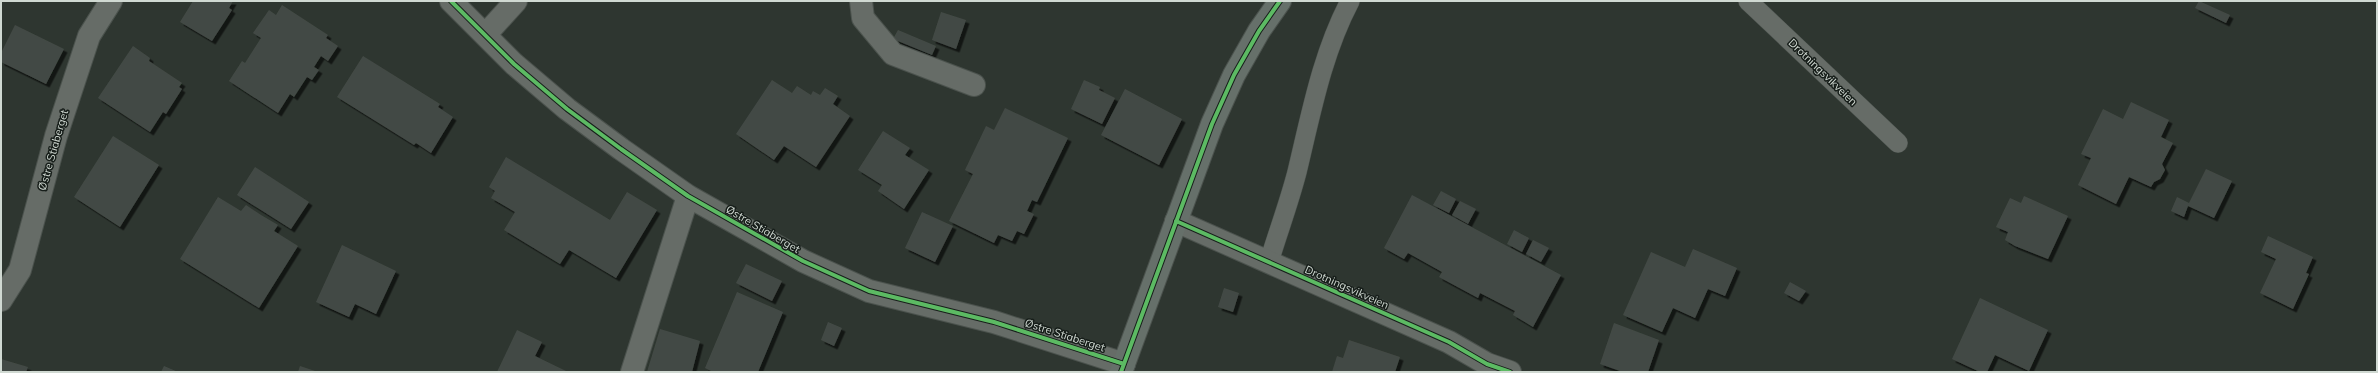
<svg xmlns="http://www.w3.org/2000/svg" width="2378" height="373" viewBox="0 0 2378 373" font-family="Mulish,sans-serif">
	<defs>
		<filter id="shadow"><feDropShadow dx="3.5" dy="3.5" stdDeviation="0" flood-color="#0009"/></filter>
	</defs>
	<rect width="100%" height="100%" fill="#2e3630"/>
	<path fill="#434a45" filter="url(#shadow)" d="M193,1h40l-4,7 3,2 -20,31 -32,-19z
		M2199,1l31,14 -4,8 -31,-15z
		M282,5l46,30 -2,3 12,8 -10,15 -7,-5 -7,11 5,3 -7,10 -5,-3 -13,20 -4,-3 -12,19 -49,-32 13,-20 3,2 16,-25 -8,-5 16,-23 7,5z
		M941,12l25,8 -10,29 -24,-9z
		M15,25l49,24 -18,35 -45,-22v-9z
		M898,30l38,16 -4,9 -39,-16z
		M133,46l17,12 -1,3 33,22 -3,4 3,2 -16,25 -3,-2 -13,20 -52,-34z
		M363,56l77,48 -2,3 15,10 -22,36 -15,-10 -2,2 -77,-48z
		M772,80l20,13 5,-7 14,9 2,-4 7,4 5,-7 13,8 -5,8 17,12 -34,51 -32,-21 -10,14 -38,-26z
		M1084,80l16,7 -1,3 16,8 -13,26 -31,-15z
		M1125,89l57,30 -23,46 -58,-30z
		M2131,102l38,18 -8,17 12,6 -11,21 3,6 -5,9 -6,3 -3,5 -22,-10 -13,27 -38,-19 13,-27 -10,-4 22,-45 20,10z
		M1005,108l63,30 -31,64 -5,-2 -5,11 7,3 -10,20 -7,-3 -5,10 -14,-6 -4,8 -45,-22 24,-47 -8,-4 21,-44 8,4z
		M883,131l27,17 -5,7 24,15 -25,39 -26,-18 4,-6 -24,-15z
		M113,136l46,29 -39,62 -46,-30z
		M506,157l104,63 17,-28 30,18 -41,68 -47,-28 -9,14 -56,-34 11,-18 -24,-14 4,-7 -6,-4z
		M255,167l54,35 -18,27 -54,-34z
		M2206,169l26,12 -18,37 -26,-12 -4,11 -13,-6 6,-14 12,6z
		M1441,191l15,8 -7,14 -16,-8z
		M1412,195l149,80 -28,52 -20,-12 2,-4 -35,-18 -2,5 -39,-21 3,-5 -34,-19 -4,6 -20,-11z
		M2024,196l44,20 -20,43 -33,-13 -10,-6 3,-8 -12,-5 14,-29 11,5z
		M218,197l23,14 5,-6 15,10 17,10 -4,6 24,15 -39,62 -79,-49z
		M1460,201l16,8 -8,15 -16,-9z
		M922,212l31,14 -18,36 -30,-14z
		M1514,230l15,8 -7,14 -15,-8z
		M2268,236l45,21 -7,16 3,1 -16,35 -33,-16 16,-34 -15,-7z
		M1533,240l16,8 -8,14 -15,-8z
		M342,245l54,26 -20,43 -21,-10 -6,13 -33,-15z
		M1693,249l44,19 -12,28 -17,-7 -13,29 -22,-10 -11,24 -39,-17 28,-63 34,15z
		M746,264l36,17 -10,20 -36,-18z
		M1790,282l16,9 -7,10 -15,-8z
		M1224,288l15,5 -6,19 -15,-5z
		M737,292l46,20 -25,60h-45l-8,-4z
		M1980,298l68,32 -19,41 -34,-16 -8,17h-7l-28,-13z
		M828,322l14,6 -8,18 -13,-6z
		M1614,323l45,17 -11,32h-25l-23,-8z
		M660,329l40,12 -8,31h-45z
		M517,330l25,12 -7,14 33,16h-71z
		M1349,340l51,17 -5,15h-63l5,-16 6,2z
		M1,359l27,8 -2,5h-25z
		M164,366l14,6h-17z
		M300,366l18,6h-20z"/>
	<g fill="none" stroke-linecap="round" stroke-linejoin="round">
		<defs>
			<path id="service" d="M1748,1l150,142
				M1269,262c9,-30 20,-59 28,-90 14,-58 25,-118 53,-171"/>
			<path id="minor" d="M451,1l63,63 53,45 54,40 67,47 115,65 66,30 125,31 130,42
				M861,1l2,17 30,36 81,31
				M486,34l30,-33
				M1176,221l273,121 38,22 23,8
				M1,300l19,-30 36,-134 33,-100 22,-35
				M632,372l56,-176"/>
			<path id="secondary" d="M1121,372l91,-248 22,-49 25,-44 21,-30"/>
		</defs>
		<use href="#service" stroke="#4b524d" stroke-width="20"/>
		<use href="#minor" stroke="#4b524d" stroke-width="24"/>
		<use href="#secondary" stroke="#4b524d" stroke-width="24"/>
		<use href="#service" stroke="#666c67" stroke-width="19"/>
		<use href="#minor" stroke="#666c67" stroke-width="22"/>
		<use href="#secondary" stroke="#66706a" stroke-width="22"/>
		<defs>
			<path id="cycleway" d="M451,1l63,63 53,45 54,40 67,47 115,65 66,30 125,31 130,42
				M1176,221l273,121 38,22 23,8
				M1121,372l91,-248 22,-49 25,-44 21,-30"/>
		</defs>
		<use href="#cycleway" stroke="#171e1a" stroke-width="6"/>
		<use href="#cycleway" stroke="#5cba63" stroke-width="4"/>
	</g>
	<g text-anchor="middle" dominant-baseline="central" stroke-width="3" stroke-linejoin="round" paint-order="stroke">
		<g font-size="11" fill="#d0d9d2" stroke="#171e1a">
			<text transform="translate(1823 72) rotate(44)">Drotningsvikveien</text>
			<text transform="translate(53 150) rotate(-74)">Østre Stiaberget</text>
			<text transform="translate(763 229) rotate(30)">Østre Stiaberget</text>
			<text transform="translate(1347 287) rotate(24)">Drotningsvikveien</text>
			<text transform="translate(1065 335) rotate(18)">Østre Stiaberget</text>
		</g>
	</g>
	<rect width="2378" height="373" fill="none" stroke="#d0d9d2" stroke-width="4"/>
</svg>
